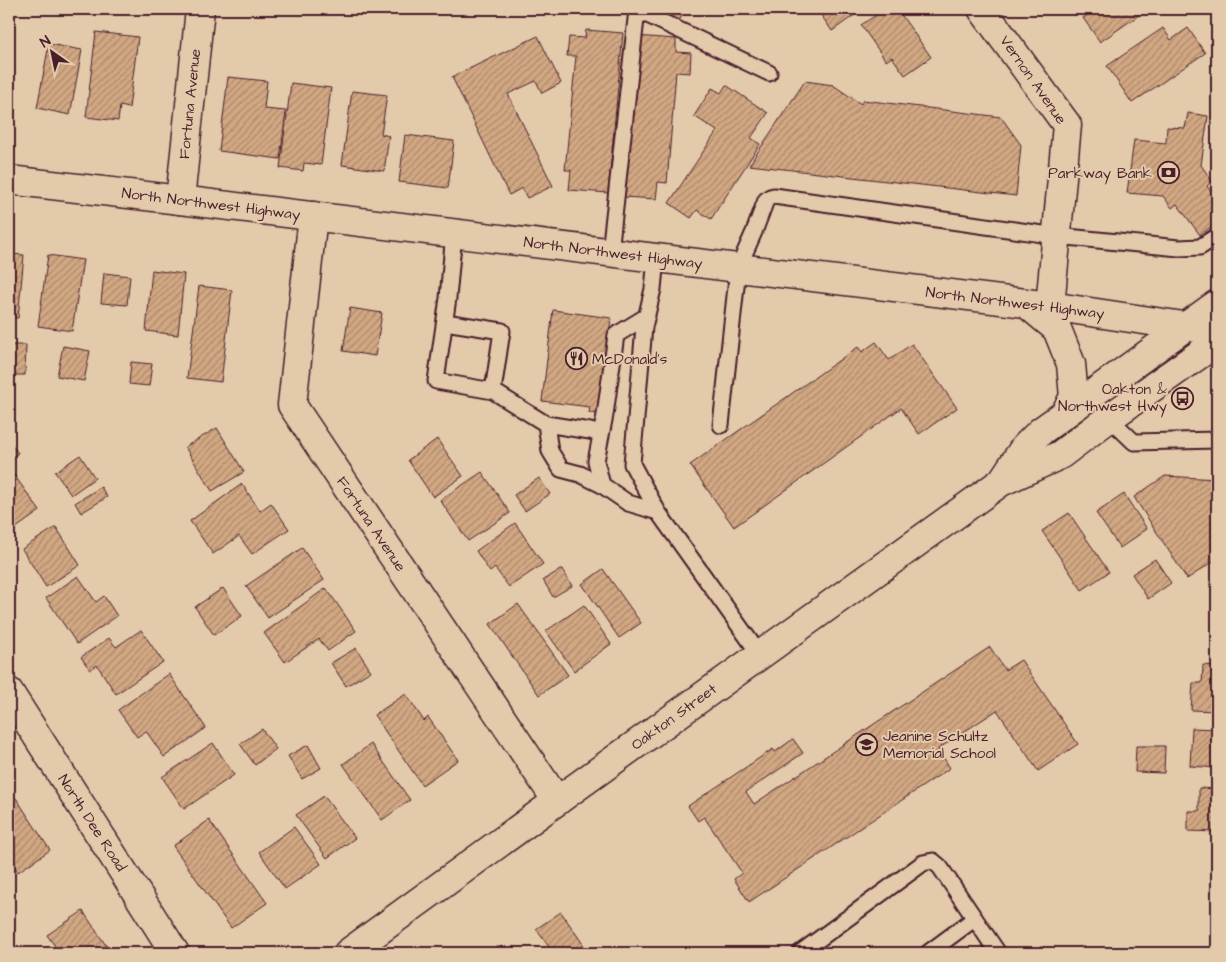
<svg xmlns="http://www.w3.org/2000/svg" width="1226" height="962" viewBox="0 0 1226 962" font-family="'Architects Daughter',sans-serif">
	<defs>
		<pattern id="building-hatch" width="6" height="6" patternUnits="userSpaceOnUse" patternTransform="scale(1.25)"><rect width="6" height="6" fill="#d2a883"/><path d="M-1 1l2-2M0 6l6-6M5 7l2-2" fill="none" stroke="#ac886b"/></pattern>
	</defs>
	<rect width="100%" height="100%" fill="#e2caab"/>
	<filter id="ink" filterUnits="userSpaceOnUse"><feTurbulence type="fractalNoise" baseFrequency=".02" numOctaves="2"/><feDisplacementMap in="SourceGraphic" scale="10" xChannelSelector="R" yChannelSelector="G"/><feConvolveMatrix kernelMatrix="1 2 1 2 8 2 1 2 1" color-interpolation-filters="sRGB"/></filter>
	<g filter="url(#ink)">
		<path fill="url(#building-hatch)" stroke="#4a1f2b" d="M660,9h27l-9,13z
			M817,9h46l-31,22z
			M885,9h12l34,48 -26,18 -13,-18 -6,4 -25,-36z
			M1095,9h40l4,6 -39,27 -17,-24z
			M1163,28l8,12 17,-12 17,25 -73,50 -25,-37z
			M586,30l37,3 -15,160 -39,-3 2,-20h-6l11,-114h-9l2,-19 16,1z
			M96,32l42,5 -9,71 -9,-2 -2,15 -32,-4z
			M538,36l23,47 -19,10 -6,-12 -28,13 45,92 -26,12 -5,-10 -13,7 -57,-118z
			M635,36l41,3v13l15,1 -1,20 -14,-1 -9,111 -9,-1 -2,17 -33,-2z
			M49,44l33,6 -12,65 -33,-7z
			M9,66l5,1 -5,38z
			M228,77l39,4 -3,28 22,2 -6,48 -61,-8z
			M805,81l28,4 28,19 2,-4 138,17 20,28 -5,51 -267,-31z
			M291,83l40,5 -10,77 -17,-2 -1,8 -23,-3z
			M726,85l42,28 -17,25 9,6 -49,75 -14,-9 -6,8 -22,-15 48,-72 -23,-15 18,-28 9,5z
			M352,91l35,4 -6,39 8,2 -5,35 -42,-6z
			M1188,113l20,3 -7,49 11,16 -5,5 10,13v23l-17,13 -23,-31 -5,4 -9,-12 -36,-3 7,-53 32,3 1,-16 18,1z
			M405,135l49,6 -6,47 -49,-6z
			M9,254l15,1 -6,63 -9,-1z
			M48,255l35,5 -11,71 -34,-5z
			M152,270l32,4 -6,61 -32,-4z
			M104,273l26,3 -3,29 -26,-2z
			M199,286l33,4 -11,92 -34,-4z
			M350,308l32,5 -7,43 -32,-5z
			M553,310l58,8 -12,96 -10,-1 1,-6 -48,-6z
			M876,342l13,18 23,-16 45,64 -38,26 -18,-26 -167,119 -44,-62 168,-118 4,5z
			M9,345h17l-1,30h-16z
			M63,346l27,5 -6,30 -27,-5z
			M131,362l21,2 -3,22 -20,-2z
			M217,428l27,44 -32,19 -27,-44z
			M437,439l26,37 -30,21 -25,-37z
			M9,441l9,12 -9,6z
			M80,455l15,23 -24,17 -16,-23z
			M9,468l31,43 -31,22z
			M482,472l28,41 -42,28 -28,-41z
			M1165,476l52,3v80l-30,20 -53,-82z
			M539,478l11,16 -25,17 -11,-16z
			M242,484l18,27 11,-8 18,26 -37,25 -13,-18 -26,18 -23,-33z
			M101,487l6,10 -26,16 -6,-10z
			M1124,494l23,35 -27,19 -24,-35z
			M1069,513l40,59 -27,18 -40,-59z
			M515,523l28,41 -34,23 -14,-19 -5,4 -14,-21z
			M56,527l24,38 -34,22 -24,-38z
			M302,548l22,32 -56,38 -22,-32z
			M1155,559l16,24 -23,16 -16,-25z
			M562,569l10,17 -19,11 -10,-17z
			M603,569l38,54 -22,15 -37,-54z
			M78,576l18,26 8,-6 13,20 -40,28 -31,-46z
			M223,588l19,28 -28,19 -19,-28z
			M326,588l30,43 -28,20 -9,-12 -34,23 -21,-29z
			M518,604l50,71 -29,20 -49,-71z
			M584,605l27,39 -37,27 -28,-40z
			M141,630l22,32 -47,32 -19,-29 -7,5 -9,-13 28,-19 7,9z
			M990,647l15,23 16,-10 57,84 -40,27 -41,-61 -59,39 12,19 -201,134 -15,-23 8,-6 -38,-56 -6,4 -10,-15 85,-57 2,3 18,-13 10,14 -57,39 8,12z
			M356,648l15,23 -25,15 -15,-23z
			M1203,665l14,1v45l-26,-1 2,-27h9z
			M169,674l37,54 -42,29 -18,-26 -9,6 -19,-27z
			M406,694l18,27 4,-4 30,43 -36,25 -48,-70z
			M1192,728l25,1v39l-27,-2z
			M262,729l14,20 -21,16 -15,-21z
			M213,743l21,32 -50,34 -22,-32z
			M371,744l39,56 -28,20 -39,-56z
			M308,745l13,23 -19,11 -14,-23z
			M1136,746h29l-1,27 -29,-1z
			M1199,788l18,1v43l-29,-1v-20h11z
			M324,796l31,42 -28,20 -31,-43z
			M16,798l34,52 -32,22 -7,-10 -2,2v-61z
			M209,820l58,83 -36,25 -58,-82z
			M294,827l27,37 -36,25 -26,-37z
			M83,911l28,42h-51l-13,-18z
			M561,912l28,41h-40l3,-2 -16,-22z"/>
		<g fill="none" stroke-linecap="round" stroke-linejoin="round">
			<defs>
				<path id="service" d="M635,9l134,64
					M454,233l-6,65 -12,83 57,10 53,33 44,7 11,3
					M610,252l27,-242
					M656,258l-3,31 -9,38 -12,137 26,48 102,143
					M647,316l-31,19 -11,80 -9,46 6,24 26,18 30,9
					M445,322l57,9 -9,60
					M1109,418l25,24 83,-2
					M546,424l4,27 11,18 19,5 22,11
					M721,425l17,-157 16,-36 12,-32 4,-3 4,-1 283,40 122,12 21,-1 17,-11
					M800,953l123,-90 10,-2 7,6 58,86
					M928,953l46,-34"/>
				<path id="minor" d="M982,9l85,116 -17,181
					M180,200l20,-191
					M313,216l-21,189 265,396"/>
				<path id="tertiary" d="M9,692l166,261"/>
				<path id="secondary" d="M9,180l171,20 870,106 167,25
					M1027,304l30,25 14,35 3,33 -9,16
					M1002,481l22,-33 17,-17 176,-127
					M348,953l209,-152 444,-319 59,-27 49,-37 108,-76"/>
			</defs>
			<use href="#service" stroke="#4a1f2b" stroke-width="19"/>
			<use href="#minor" stroke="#4a1f2b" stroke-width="31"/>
			<use href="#tertiary" stroke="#4a1f2b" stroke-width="31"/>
			<use href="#secondary" stroke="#4a1f2b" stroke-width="31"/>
			<use href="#service" stroke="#e2caab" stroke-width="15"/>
			<use href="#minor" stroke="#e2caab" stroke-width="28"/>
			<use href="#tertiary" stroke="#e2caab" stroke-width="28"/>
			<use href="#secondary" stroke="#e2caab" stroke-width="28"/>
		</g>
	</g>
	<defs>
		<symbol id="bank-ring" viewBox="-11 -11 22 22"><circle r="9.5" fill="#e2caab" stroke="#4a1f2b" stroke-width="1.5"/><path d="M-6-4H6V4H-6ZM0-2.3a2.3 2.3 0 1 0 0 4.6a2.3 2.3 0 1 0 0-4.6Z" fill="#4a1f2b"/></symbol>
		<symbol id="restaurant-ring" viewBox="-11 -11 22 22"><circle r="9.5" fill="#e2caab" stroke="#4a1f2b" stroke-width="1.5"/><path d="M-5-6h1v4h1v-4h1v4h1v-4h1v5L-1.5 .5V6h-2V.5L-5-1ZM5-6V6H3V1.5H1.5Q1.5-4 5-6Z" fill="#4a1f2b"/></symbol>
		<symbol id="bus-ring" viewBox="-11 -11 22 22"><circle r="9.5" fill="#e2caab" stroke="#4a1f2b" stroke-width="1.5"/><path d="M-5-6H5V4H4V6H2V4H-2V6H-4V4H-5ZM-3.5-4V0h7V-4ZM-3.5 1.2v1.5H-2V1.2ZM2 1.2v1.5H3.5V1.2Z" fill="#4a1f2b"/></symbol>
		<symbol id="school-ring" viewBox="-11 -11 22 22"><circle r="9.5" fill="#e2caab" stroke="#4a1f2b" stroke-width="1.5"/><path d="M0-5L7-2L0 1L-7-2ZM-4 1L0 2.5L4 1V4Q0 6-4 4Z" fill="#4a1f2b"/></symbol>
	</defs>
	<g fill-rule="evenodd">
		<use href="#bank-ring" x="1156" y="160" width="25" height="25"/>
		<use href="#restaurant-ring" x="564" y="346" width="25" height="25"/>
		<use href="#bus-ring" x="1170" y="386" width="25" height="25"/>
		<use href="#school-ring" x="854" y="732" width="25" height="25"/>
	</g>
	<g text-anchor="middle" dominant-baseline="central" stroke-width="4" stroke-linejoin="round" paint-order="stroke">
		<g font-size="15" fill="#4a1f2b" stroke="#e2caab">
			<text transform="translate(1033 80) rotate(55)">Vernon Avenue</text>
			<text transform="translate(190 104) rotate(-84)">Fortuna Avenue</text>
			<text transform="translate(211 204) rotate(7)">North Northwest Highway</text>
			<text transform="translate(613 253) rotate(7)">North Northwest Highway</text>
			<text transform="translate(1015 303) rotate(7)">North Northwest Highway</text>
			<text transform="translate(371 524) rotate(56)">Fortuna Avenue</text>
			<text transform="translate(674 717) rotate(-36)">Oakton Street</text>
			<text transform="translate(92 823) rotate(57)">North Dee Road</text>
		</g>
		<g font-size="15" fill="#4a1f2b" stroke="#e2caab" text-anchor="end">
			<text x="1152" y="173">Parkway Bank</text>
			<text x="592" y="359" text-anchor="start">McDonald's</text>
			<text x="1167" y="389">Oakton &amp;<tspan x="1167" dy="17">Northwest Hwy</tspan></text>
			<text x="883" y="736" text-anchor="start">Jeanine Schultz<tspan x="883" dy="17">Memorial School</tspan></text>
		</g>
	</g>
	<rect width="1226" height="962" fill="none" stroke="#e2caab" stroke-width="30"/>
	<rect x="15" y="15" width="1196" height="932" fill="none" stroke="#4a1f2b" stroke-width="2" filter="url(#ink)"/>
	<g transform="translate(52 52) rotate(327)" stroke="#e2caab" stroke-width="4" paint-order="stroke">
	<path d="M0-4L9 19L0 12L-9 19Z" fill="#4a1f2b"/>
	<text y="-8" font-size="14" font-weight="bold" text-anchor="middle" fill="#4a1f2b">N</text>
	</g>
</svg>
